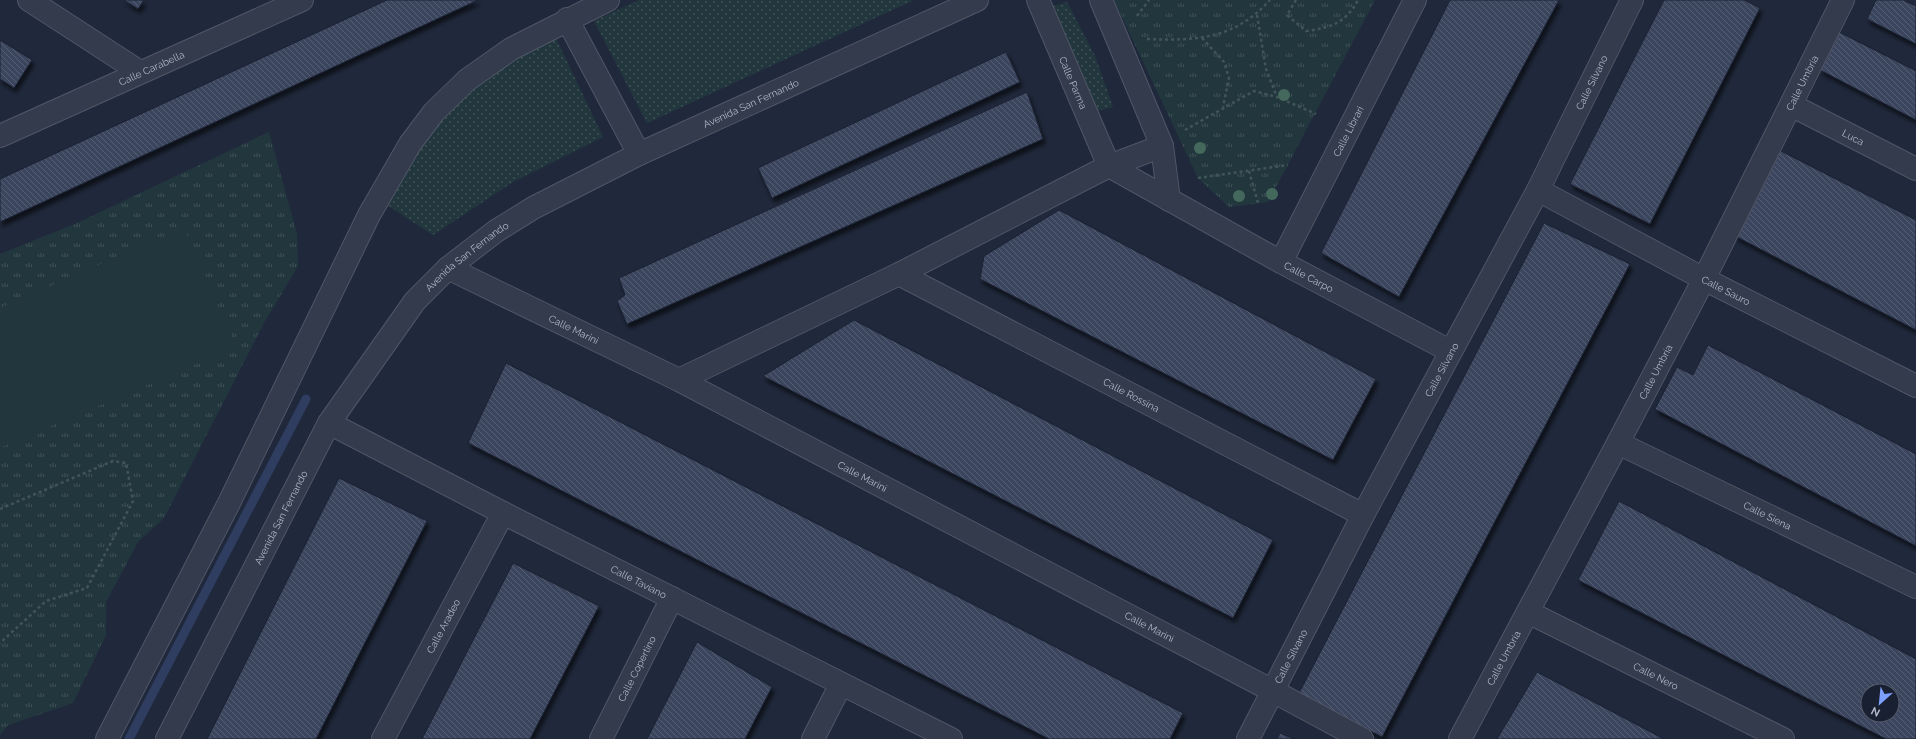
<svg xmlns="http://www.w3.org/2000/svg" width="1916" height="739" viewBox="0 0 1916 739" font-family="Raleway,sans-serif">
	<defs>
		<pattern id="grass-dots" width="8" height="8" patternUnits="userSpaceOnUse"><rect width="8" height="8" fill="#22373d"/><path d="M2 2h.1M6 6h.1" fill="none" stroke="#405258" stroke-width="1.8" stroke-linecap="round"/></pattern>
		<pattern id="park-tufts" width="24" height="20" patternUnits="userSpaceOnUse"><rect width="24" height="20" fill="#22373d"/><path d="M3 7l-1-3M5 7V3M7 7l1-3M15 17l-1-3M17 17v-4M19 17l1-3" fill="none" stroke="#405258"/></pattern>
		<pattern id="building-back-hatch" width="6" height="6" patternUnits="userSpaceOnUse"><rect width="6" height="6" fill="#3b455d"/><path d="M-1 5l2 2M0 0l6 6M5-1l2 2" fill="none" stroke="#555e73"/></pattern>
		<filter id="shadow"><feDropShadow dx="2.5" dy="4.5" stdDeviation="2" flood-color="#0009"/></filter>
	</defs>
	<rect width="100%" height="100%" fill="#20293c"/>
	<path fill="url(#grass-dots)" d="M639,0h275l-267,123 -53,-102z
		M1067,2l28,54 18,51 -17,4 -46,-104z
		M555,36l48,101 -90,45 -80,53 -52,-34 46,-75 73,-64z"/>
	<path fill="url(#park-tufts)" d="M1114,0h261l-107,202 -39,5 -31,-29z
		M269,132l28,102 1,32 -34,57 -100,195 -26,24 -32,60v33l-33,68 -65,22 -8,10v-481l75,-30z"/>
	<path fill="#22373d" d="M184,228l52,119 -234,100 -2,-5v-134z"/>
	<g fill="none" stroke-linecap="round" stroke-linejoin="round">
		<path stroke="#2f3d61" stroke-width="9" d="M129,739l177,-340"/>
	</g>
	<path fill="url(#building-back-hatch)" stroke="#1b2233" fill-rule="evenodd" filter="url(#shadow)" d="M124,0h20l-6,9z
		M387,0h91l-478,222v-43z
		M1450,0h109l-160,297 -78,-44z
		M1664,0h80l16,8 -110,216 -80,-40z
		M1876,0h27l13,6v38l-49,-25z
		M1839,32l77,39v49l-96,-50z
		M0,40l32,20 -18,28 -14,-9z
		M1006,52l14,30 -248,116 -14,-30z
		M1027,92l16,47 -416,185 -10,-23 8,-6 -6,-17z
		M1779,150l137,70v110l-181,-94z
		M1059,210l317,169 -43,81 -353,-181 4,-23z
		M1544,223l86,41 -248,473 -83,-44z
		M854,320l419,220 -40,78 -470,-242z
		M1708,345l208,109v92l-261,-137 22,-42 16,8z
		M506,363l677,350 -13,26h-121l-581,-296z
		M339,478l88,43 -111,218h-109z
		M1619,501l297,158v80h-30l-308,-159zM1868,691h24v24h-24z
		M513,563l86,43 -69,133h-108z
		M697,642l75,45 -27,52h-98z
		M1537,672l127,67h-167z
		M1280,733l14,6h-17z"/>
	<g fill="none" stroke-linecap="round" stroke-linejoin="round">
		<defs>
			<g id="minor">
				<path d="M29,0l111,72"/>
				<path id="s1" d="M1038,0l71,166 172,96 169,89"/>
				<path d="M1101,0l61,146 7,54"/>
				<path d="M567,19l72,135"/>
				<path id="s2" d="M1791,105l125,64"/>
				<path id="s3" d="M0,136l302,-136"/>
				<path id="s4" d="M1538,190l166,89 212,107"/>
				<path id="s5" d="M1281,262l134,-262"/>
				<path id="s6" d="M448,268l231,112 594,311 89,48"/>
				<path id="s7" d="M899,274l464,241"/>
				<path d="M679,380l220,-106 210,-108 53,-20"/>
				<path id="s8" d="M329,423l174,90 448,226"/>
				<path id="s9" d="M1618,443l298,144"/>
				<path id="s10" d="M1528,612l255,127"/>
				<path d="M107,739l121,-234 141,-290 41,-71 24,-32 33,-32 44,-31 97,-49"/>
				<path id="s11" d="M167,739l162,-316 86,-122 33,-33 48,-37 37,-23 106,-54 338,-154"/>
				<path id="s12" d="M383,739l120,-226"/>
				<path id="s13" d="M601,739l71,-141"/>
				<path d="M813,739l28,-55"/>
				<path id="s14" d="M1248,739l115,-224 175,-325 94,-190"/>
				<path id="s15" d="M1460,739l158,-296 86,-164 139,-279"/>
			</g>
		</defs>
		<use href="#minor" stroke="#4f5667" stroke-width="24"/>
		<path stroke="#40545a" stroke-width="2.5" stroke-dasharray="3 3" stroke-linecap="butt" d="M1296,0l-9,15 19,16c24,-3 40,-8 52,-31
			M1257,15l9,54 11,28
			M1137,16l12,-16
			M1202,38l22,24 5,16 -6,29
			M1147,39c50,2 88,0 123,-39
			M1185,130l69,-39 23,6 39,17
			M1249,171l9,32
			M1198,178l90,-13
			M0,509l113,-48 13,2 7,38 -46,87 -41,13 -46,42"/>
		<use href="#minor" stroke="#343b4c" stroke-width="22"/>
	</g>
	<g fill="#45685c">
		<circle cx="1284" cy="95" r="6"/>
		<circle cx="1200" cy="148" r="6"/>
		<circle cx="1272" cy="194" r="6"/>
		<circle cx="1239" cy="196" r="6"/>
	</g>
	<g text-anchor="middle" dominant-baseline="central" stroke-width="3.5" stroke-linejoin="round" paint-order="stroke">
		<g font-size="10" fill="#afb6c8" stroke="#192031">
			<text stroke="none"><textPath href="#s3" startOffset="166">Calle Carabella</textPath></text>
			<text stroke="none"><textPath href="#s15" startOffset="740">Calle Umbría</textPath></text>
			<text stroke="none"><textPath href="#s1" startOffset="90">Calle Parma</textPath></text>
			<text stroke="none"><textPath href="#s14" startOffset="741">Calle Silvano</textPath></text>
			<text stroke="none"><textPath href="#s11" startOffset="897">Avenida San Fernando</textPath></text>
			<text stroke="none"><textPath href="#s5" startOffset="147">Calle Librari</textPath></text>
			<text stroke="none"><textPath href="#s2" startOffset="70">Luca</textPath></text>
			<text stroke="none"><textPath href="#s11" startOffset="573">Avenida San Fernando</textPath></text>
			<text stroke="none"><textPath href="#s1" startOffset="409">Calle Carpo</textPath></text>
			<text stroke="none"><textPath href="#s4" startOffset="213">Calle Sauro</textPath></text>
			<text stroke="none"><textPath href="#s6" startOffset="140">Calle Marini</textPath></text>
			<text stroke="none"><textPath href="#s14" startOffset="417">Calle Silvano</textPath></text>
			<text stroke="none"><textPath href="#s15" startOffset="416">Calle Umbría</textPath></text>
			<text stroke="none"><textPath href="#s7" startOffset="262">Calle Rossina</textPath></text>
			<text stroke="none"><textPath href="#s6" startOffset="464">Calle Marini</textPath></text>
			<text stroke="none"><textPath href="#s9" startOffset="166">Calle Siena</textPath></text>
			<text stroke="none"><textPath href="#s11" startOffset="249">Avenida San Fernando</textPath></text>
			<text stroke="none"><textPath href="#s8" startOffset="348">Calle Taviano</textPath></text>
			<text stroke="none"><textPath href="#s12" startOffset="128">Calle Aradeo</textPath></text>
			<text stroke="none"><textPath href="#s6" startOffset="788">Calle Marini</textPath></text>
			<text stroke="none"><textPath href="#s14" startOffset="93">Calle Silvano</textPath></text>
			<text stroke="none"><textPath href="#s15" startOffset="92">Calle Umbría</textPath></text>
			<text stroke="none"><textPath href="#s13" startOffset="79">Calle Copertino</textPath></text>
			<text stroke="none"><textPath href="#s10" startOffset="143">Calle Nero</textPath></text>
		</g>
	</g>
	<g transform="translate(1880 703) rotate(207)"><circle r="19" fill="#192031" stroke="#555c6d"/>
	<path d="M0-3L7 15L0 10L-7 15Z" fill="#7da0ff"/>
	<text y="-6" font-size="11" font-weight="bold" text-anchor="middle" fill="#afb6c8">N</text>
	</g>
</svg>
